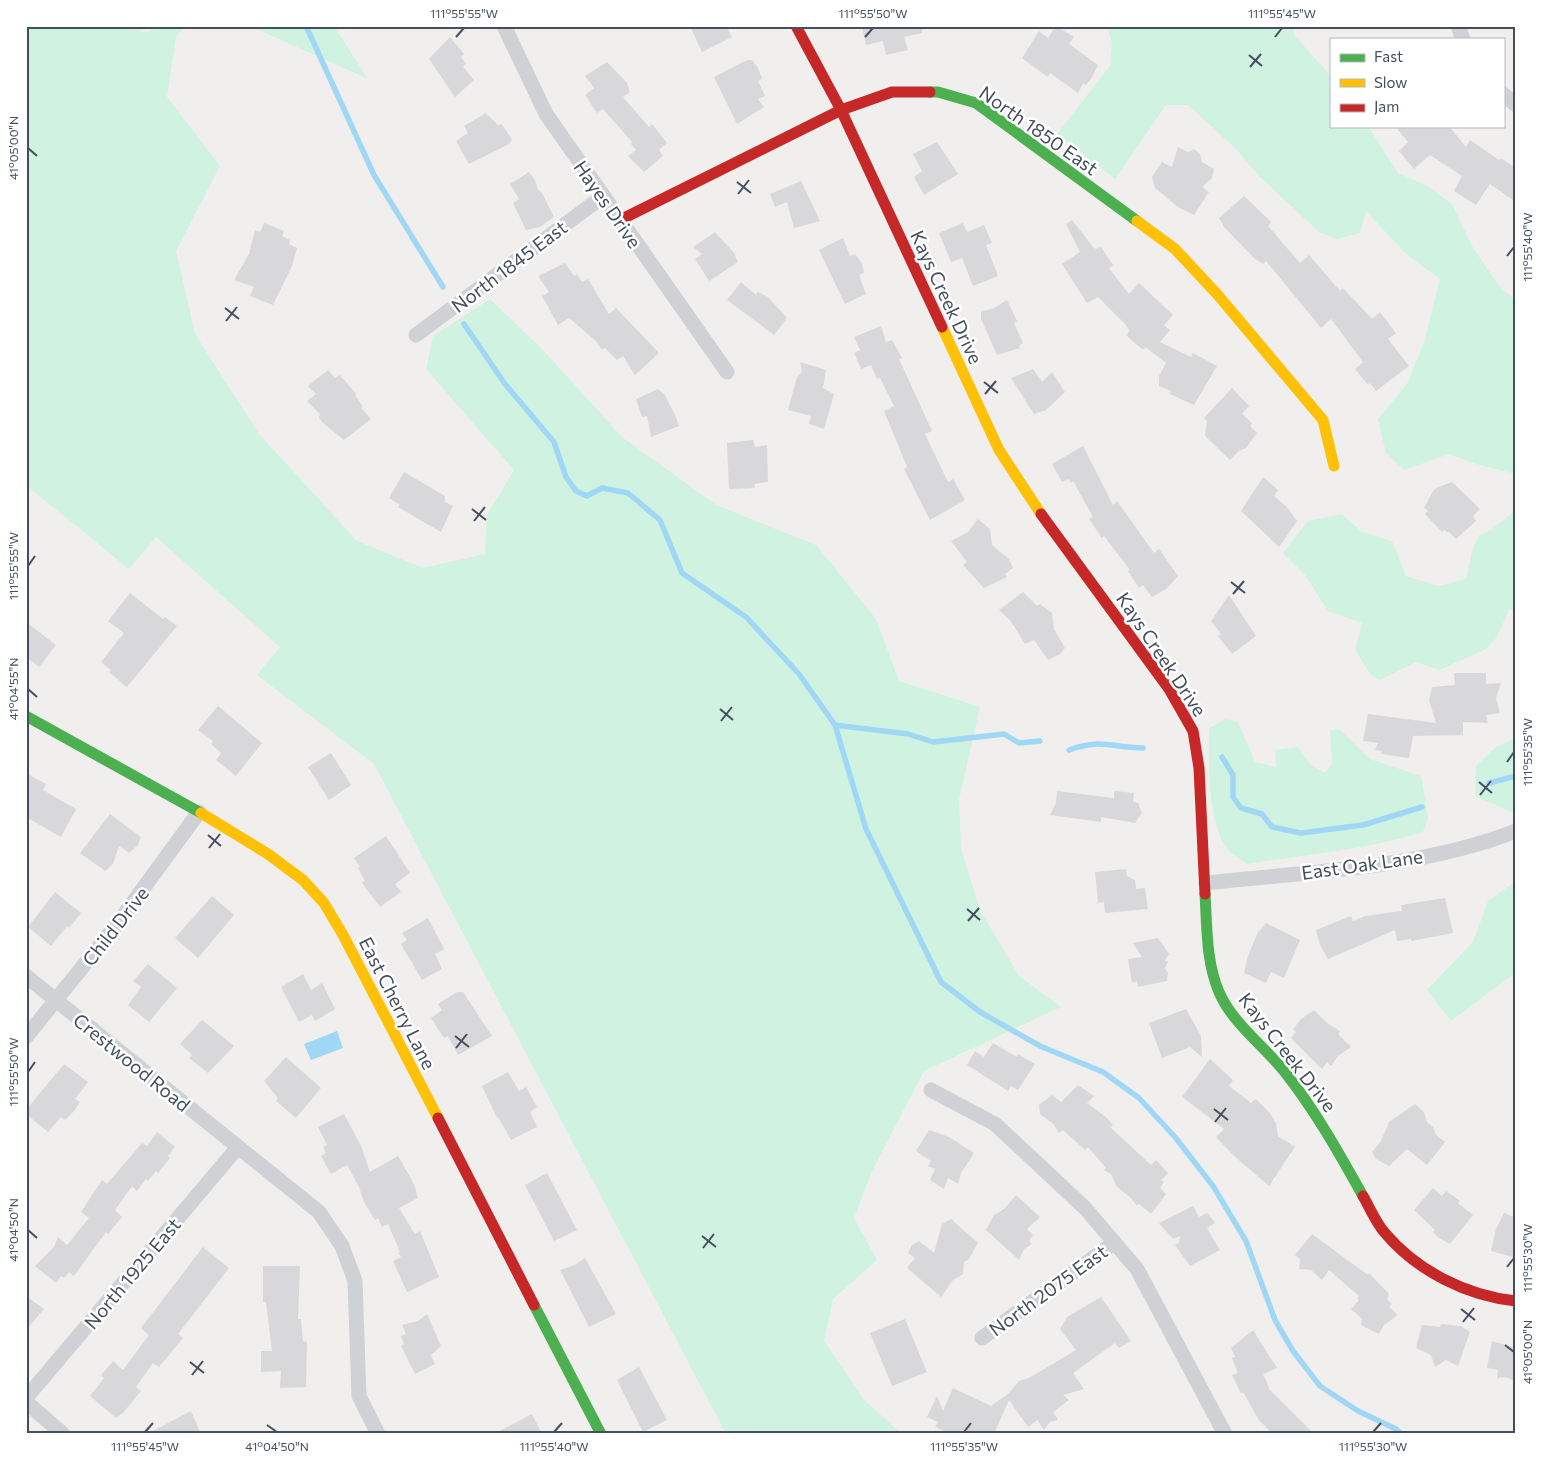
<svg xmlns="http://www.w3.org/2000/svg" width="1542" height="1460" viewBox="0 0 1542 1460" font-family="Commissioner,sans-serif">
	<rect width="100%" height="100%" fill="#f0efee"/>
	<path fill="#d0f2e1" d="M26,26h112l4,6h6l7,-6h30l-9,11 -9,60 53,69 -44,85 19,83 64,100 98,107 66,27 62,-14 2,-39 27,-45 -88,-101 7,-33 57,-37 53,51 79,87 94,68 100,40 60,74 23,62 81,26 -21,93 2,48 19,62 39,66 42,31 -137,64 -52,100 -18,47 23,42 -44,39 -9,42 40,59 38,34h-176l-352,-670 -117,-89 23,-28 -124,-110 -27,32 -103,-84z
		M250,26h84l34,53z
		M1107,26h185l2,9 37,41v50h37l30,47 29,13 25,18 20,42 27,40 17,15v173l-40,-10 -27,-10 -45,16 -18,-17 -8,-34 29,-35 17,-41 16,-64 -35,-26 -39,-42 -6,22 -23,6 -18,-7 -60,-56 -23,-27 -48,-44h-22l-51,74 -58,-45 53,-68 2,-23z
		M1516,510v100h-7l-12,27 -11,12 -47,21 -23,-8 -36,18 -9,-5 -16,-25 7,-27 -34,-12 -23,-36 -22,-22 25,-32 34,-7 20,18 30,9 14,35 32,10 28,-7 6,-28 7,-16 12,-5z
		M1226,719l12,3 17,40 21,5 -1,-17 23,-3 12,17 15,9 7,-10 -2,-33h10l30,29 51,17 7,42 -5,14c-57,18 -116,22 -176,32 -6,-5 -17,-10 -21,-17 -19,-27 -17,-87 -17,-119z
		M1516,738v71l-5,3 -36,-16 1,-30 20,-19z
		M1516,881v91l-65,49 -24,-31 46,-48 15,-41z"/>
	<path fill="#a0d7f4" d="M337,1031l6,17 -32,12 -7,-16z"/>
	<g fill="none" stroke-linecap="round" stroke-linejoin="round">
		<path stroke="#a0d7f4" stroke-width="5.5" d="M306,26l68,149 69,112
			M464,324l41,60 49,58 12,35 10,14 11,5 15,-8 26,5 32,27 22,53 64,44 53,57 36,51 31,104 75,153 39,30 60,34 63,26 36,26 36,39 38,49 33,55 29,79 18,31 27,35 38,25 38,18 5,5
			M835,725l73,9 25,8 71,-8 15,9 21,-2
			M1069,750c32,-12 44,-2 74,-2
			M1222,757l11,18v22l8,11 21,6 10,13 29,6 62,-8 59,-18
			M1489,783l27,-7"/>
	</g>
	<path fill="#d8d8da" d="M690,26h36l6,11 -30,15z
		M862,26h60v7l-18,4 4,13 -22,5 -3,-14 -17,4z
		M1056,26l18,11 -5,7 29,21 -6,12 -6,8 -3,-2 -5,10 -28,-20 -2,4 -26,-19 17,-27 9,7z
		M450,37l14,17 -3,3 5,7 -3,3 11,13 -19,17 -26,-38z
		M747,60h5l6,8 4,11 -4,2 7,15 -7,3 6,8 -27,17 -23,-47z
		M607,62l20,21 3,9 -7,5 26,30 3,-3 15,19 -8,7 4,6 -19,16 -16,-16 8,-6 -5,-6 1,-2 -29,-33 -6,4 -12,-18 9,-7 -9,-12z
		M486,113l12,12 4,-1 10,16 -3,4 -40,20 -13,-23 12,-8 -4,-7z
		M1395,126h54l17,21 4,-7 29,20 2,-2 15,10v34l-26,-18 -14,21 -22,-14 8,-15 -32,-21 -16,14 -15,-18 9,-9z
		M937,142l21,32 -34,21 -10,-18 8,-6 -9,-17z
		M1178,147l10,5 6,-3 6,5 2,8 12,7 -2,9 -10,9 7,5 -15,23 -16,-8 -23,-19 -3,-11 10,-15 10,5z
		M529,172l6,8 3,10 4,3 12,24 -14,10 -14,3 -13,-27 6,-4 -9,-15z
		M801,181l19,40 -26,7 -7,-26 -12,5 -5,-13z
		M1244,196l27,26 -3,4 32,37 9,-8 31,36 3,-3 29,31 8,-7 16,21 -8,6 21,27 -33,25 -6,-8 -2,2 -13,-16 8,-7 -32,-43 -10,9 -55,-67 -3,3 -9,-6 -30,-31 -5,-9z
		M1072,220l21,27 3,2 5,-2 12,18 -4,3 20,26 10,-11 34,32 -9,10 6,5 -10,12 31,15 2,-4 24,13 -23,39 -24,-11 1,-3 -12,-5v-10l7,-13 -21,-16 -2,3 -16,-14 2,-6 -4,-6 -27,-27 -11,6 -25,-39 18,-12 -14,-28z
		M264,223l20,8 -2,5 8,4 -1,4 8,4 -5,18 -19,39 -23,-9 4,-9 -20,-7 15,-26 6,-24 5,2z
		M963,223l4,9 17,-7 8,18 -6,2 12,31 -25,10 -11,-28 -11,4 -12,-29z
		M715,232l19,21 4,9 -29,19 -14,-22 7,-5 -9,-7z
		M843,238l7,18 5,-2 7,9 2,10 -5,2 7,19 -21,10 -26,-54z
		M565,263l9,13 3,-2 5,8 6,-3 21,35 7,-6 43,45 -24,22 -12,-19 -6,4 -12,-12 -3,2 -6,-9 -27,-23 -11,7 -16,-29 7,-4 -11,-16z
		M741,282l15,13 2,-3 10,5 19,21 -13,17 -47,-35z
		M1007,300l10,21 -3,2 9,20 -4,3 1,2 -23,7 -16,-36v-7l13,-4z
		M881,326l5,16 6,-2 10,18 -3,1 33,72 -7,3 23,48 5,-3 12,21 -35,20 -26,-51 3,-2 -23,-56 10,-5 -14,-28 -3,1 -6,-14 -10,4 -7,-16 6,-3 -6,-13z
		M800,362l26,8 -3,18 11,6 -10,35 -15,-5 2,-8 -23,-6 9,-33 5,-5z
		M1033,369l9,13 10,-10 13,20 -19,18 -12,4 -23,-36z
		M328,370l7,8 5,-3 16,19 -1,1 8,12 -2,1 10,11 -27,21 -21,-17 -4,-5 1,-4 -13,-13 9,-7 -8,-8z
		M1232,388l17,18 -7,8 10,9 -2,3 7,7 -11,15 -7,3 -9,9 -25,-24 2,-15 -3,-3z
		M658,389l7,6 11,22 3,9 -28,11 -4,-21 -5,1 -6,-18z
		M753,440l2,7 12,-2 1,37 -14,2 1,4 -26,1 -2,-46z
		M1083,446l30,59 4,-4 37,52 5,-4 19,27 -12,13 -14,8 -9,-12 -4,3 -11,-17 2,-1 -26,-34 -2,2 -13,-19 4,-2 -20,-36 -2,2 -2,-4 -7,3 -10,-18z
		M404,472l41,24v6l8,4 -12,26 -43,-25 2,-2 -11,-7z
		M1263,477l15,13 -4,6 13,11 10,14 -18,26 -38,-36z
		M1452,482l28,27 -7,7 3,5 -20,18 -8,-8 -1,1 -3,-2 -2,2 -17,-18 3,-3 -4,-3 9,-17 3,-3z
		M978,519l12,10 2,16 17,14 4,9 -8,6 2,3 -23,11 -21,-23 4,-3 -16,-21 17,-9z
		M1023,592l14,14 3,-2 12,9 2,16 11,19 -5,6 -12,6 -14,-20 -9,4 -15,-24 -11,-10z
		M130,593l33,26 2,-2 12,9 -50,61 -18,-15 2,-2 -10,-8 23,-29 -16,-12z
		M1229,595l27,41 -24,18 -14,-18 3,-2 -10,-13z
		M26,622l30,23 -17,22 -13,-10z
		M1454,673h32v11l15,-1 -5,15 4,15 -14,2 2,8 -25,-1v13l-50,1 -4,22 -28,-4 1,-3 -7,-1 3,-7 -15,-2 5,-27 68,9 -7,-23 3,-13 23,-2z
		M218,706l44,37 -26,33 -20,-16 5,-7 -10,-9 2,-3 -15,-11z
		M331,753l20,32 -22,15 -21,-33z
		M26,773l20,11 -3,6 33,19 -15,28 -35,-20z
		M1057,791l57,7v-7l20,2 -1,9 5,1 4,10 -7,10 -34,-6v5l-51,-7 6,-12z
		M110,814l31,23 -3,8 -9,8 -10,-7 -6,18 -8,7 -25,-18z
		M386,836l24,37 -15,11 6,8 -21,15 -18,-24 3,-2 -7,-13 2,-1 -6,-9z
		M1126,869l1,7 8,4 1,9 9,-1 3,21 -43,4 -1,-11 -6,1 -3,-31z
		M55,892l26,21 -12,15 -2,-2 -16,20 -23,-19z
		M212,896l22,19 -36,43 -23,-20z
		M1445,898l8,35 -42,8v-2l-14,2 -2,-11 -67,29 -8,-14 -4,-15 35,-14 2,5 12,-5 37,-5 -1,-6z
		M428,918l16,31 -9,5 7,15 -20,11 -21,-36 6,-4 -5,-7z
		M1266,923l34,17 -16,38 -13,-6 -5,11 -22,-10 4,-17 10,-24z
		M1158,938l11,16 -4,6 3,2 -3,6 3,5 -1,8 -29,6 -1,-6 -5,2 -4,-24 14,-2 -9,-14z
		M148,964l29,24 -28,34 -21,-17 13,-18 -8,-6z
		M303,974l8,16 11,-7 13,26 -20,12 -3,-6 -13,7 -18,-35z
		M457,992h6l29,44 -34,19 -10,-19 -4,2 -13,-20 11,-8 -4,-6z
		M1186,1009l15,27 1,21 -12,-10 -28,11 -13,-35z
		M1314,1010l14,14 12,7 -2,3 13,13 -13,9 -7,10 -4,-4 -5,7 -31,-31 5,-6 -3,-3 8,-10z
		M202,1020l32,26 -26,27 -19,-15 3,-3 -12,-11z
		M993,1043l24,14 1,-3 17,10 -17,26 -7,-4 -3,5 -41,-26 8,-14 9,6z
		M286,1057l35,31 -25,30 -20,-17 2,-3 -14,-17z
		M1210,1059l23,21 -4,6 22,17 5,-4 13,13 7,11 2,13 17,11 -26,39 -36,-31 -17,-18 8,-8 -42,-32z
		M64,1064l24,18 -13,17 5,3 -6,9 -9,9 -4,-3 -13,15 -22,-18v-4z
		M508,1072l11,19 7,-4 11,20 -7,5 7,15 -26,13 -13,-23 -1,1 -15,-32z
		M1078,1085l16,11 -7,7 20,15 6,7 -3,2 41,38 5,-5 12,13 -7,7 3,2 -4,6 6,6 -15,20 -12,-10 -2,2 -5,-7 -16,-13 -5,-12 -7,-4 2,-2 -18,-21 -3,3 -22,-20 -4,3 -6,-9 -13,-10 -1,-9 13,-10 9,7z
		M1415,1104l9,8 3,10 6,5 3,8 9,7 -18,23 -20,-16 -18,17 -13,-7 -4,-7 9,-11 8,-19z
		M344,1114l17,32 9,26 28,-16 16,28 4,14 -19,10 16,26 5,-3 19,46 -32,15 -14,-31 8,-4 -3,-4 2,-1 -12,-28 -6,3 -4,-9 -3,2 -11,-18 -5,-15 -12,-22 -16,9 -10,-18 5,-3 -3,-6 4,-2 -9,-18z
		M929,1130l20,7 25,16 -13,20 -3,11 -10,-6 -4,11 -14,-9 5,-11 -7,-3 3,-5 -15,-10z
		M157,1132l18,15 -7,9 2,2 -12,15 -2,-2 -8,10 -2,-2 -9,12 -5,-5 -17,24 7,7 -14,17 -2,-2 -32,44 -5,-4 -5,6 -3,-2 -5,7 -21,-17 19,-19 4,-10 9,8 22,-27 -8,-6 21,-32 5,4 35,-41 5,3z
		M547,1173l30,57 -23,11 -29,-56z
		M1433,1188l9,8 4,-5 14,10 -2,2 15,12 -23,29 -11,-6 -6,-6 2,-2 -21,-20z
		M1016,1195l24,22 -13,12 6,6 -4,6 3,3 -8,5 -5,11 -33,-30 8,-15 10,-6z
		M1193,1206l6,11 8,-4 8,10 -8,5 13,22 -30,16 -15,-21 4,-2 1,-7 -7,3 -14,-16z
		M1504,1213l12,5v40l-25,-7 5,-22z
		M951,1219l27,24 -10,17 -4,2 -1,12 -10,6 -12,17 -34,-29 8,-10 -7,-5 4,-8 7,-4 15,12 8,-29z
		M1312,1234l56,41 1,-2 20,21 -2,5 5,5 -3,3 9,8 -14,10 -5,9 -18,-9 1,-6 -11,-10 8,-9 -2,-1 2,-3 -30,-26 -7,10 -11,-10 -12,-1 1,-10 -5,-4z
		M203,1247l26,21 -51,66 5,4 -24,29 -6,-4 -17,24 5,4 -18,22 -7,5 -26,-22 14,-18 -3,-3 12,-14 10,9 26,-35 -8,-7z
		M585,1258l31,56 -27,13 -29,-57 15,-5z
		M263,1266h37l-2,53h3l2,22 4,1 -1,45 -26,1 1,-17 -20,1v-21h11l-6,-49h-3z
		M26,1296l18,13 -18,21z
		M1101,1297l30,44 -12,7 -4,-5 -42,30 11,16 -21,6 6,5 -16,12 5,8 -8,2 -6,8 -7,-10 -9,7 -19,-27 -15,34h-43l-16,-7 3,-5 -11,-5 10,-21 6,15 10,-23 38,18 18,-13 10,-12 10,-3 47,-28 -16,-21 7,-12z
		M427,1314l14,32 -10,9 4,9 -20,10 -14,-28 3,-2 -3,-8 5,-2 -4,-9 16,-4z
		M905,1319l22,53 -35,14 -22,-53z
		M1441,1324l20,2 9,6 -12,34 -12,-6 -11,7 -4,-12 -15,-7 6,-23 18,2z
		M1253,1330l24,38 -14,6 7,16 44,44h-41l-14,-14 -16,-28 -2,2 -9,-19 6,-2 -6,-15 3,-1 -4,-9z
		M1492,1341l24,7v33l-11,-4 -8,1 1,-8 -11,-2z
		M639,1367l28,53 -24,12 -26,-52z
		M191,1411l10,23h-54z
		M532,1414l10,20h-48z"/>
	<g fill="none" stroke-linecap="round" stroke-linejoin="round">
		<path stroke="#cfd1d4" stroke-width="15" d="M504,26l42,88 181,258
			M1458,26l5,13
			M1503,94l13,11
			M416,335l186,-138
			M1206,883c101,-11 216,-15 310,-52
			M26,976l293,236 23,34 13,35 4,115 19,38
			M26,1037l92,-114 81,-111
			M931,1090l64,34 90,84 52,61 88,165
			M982,1338l132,-95
			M26,1398l212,-251
			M26,1402l37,32"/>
		<path stroke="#4caf50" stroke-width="11" d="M930,92h8l38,11 161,118
			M26,716l175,97
			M1205,894c2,32 1,68 14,98 13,31 45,54 65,79 31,39 55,82 79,125
			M534,1305l67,129"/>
		<path stroke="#ffc107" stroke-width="11" d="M1137,221l38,28 42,45 106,126 11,46
			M942,327l57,123 42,64
			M201,813l67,41 35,26 21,23 19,32 95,183"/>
		<path stroke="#c62828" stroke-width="11" d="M796,26l45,84 101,217
			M620,220l221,-110 51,-18h38
			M1041,514l128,175 24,42 6,37 6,126
			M438,1118l96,187
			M1363,1196c7,12 13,27 22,37 32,38 82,63 131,68"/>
	</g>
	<path fill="none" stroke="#444e5d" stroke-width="2" d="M456,37l8,-9M865,37l8,-9M1275,37l7,-9M1249,55l13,11M1250,67l11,-13M28,148l9,8M737,182l14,11M738,194l11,-14M1507,256l7,-9M225,308l14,11M226,321l11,-14M984,382l14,11M985,394l11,-13M472,509l14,11M474,521l11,-14M28,566l7,-10M1231,582l14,11M1233,594l11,-13M28,689l9,8M720,709l13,11M721,721l11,-14M1507,762l7,-10M1479,782l13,11M1480,795l11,-14M208,835l13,11M209,848l11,-14M967,909l13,11M968,921l11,-13M455,1036l14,11M456,1048l11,-14M28,1072l7,-10M1214,1109l14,11M1215,1122l11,-14M28,1230l9,8M702,1236l14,11M703,1248l11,-14M1507,1267l7,-9M1461,1309l14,11M1463,1322l11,-14M1505,1345l9,7M190,1362l14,11M192,1375l11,-14M267,1425l10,7M145,1432l8,-9M554,1432l8,-9M964,1432l7,-9M1373,1432l8,-9"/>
	<g text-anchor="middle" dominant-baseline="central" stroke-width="5" stroke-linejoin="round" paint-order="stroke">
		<g font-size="19" fill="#444e5d" stroke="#fff">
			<text transform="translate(1039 130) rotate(35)">North 1850 East</text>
			<text transform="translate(608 204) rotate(55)">Hayes Drive</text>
			<text transform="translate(509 266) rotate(-37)">North 1845 East</text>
			<text transform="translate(947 297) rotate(65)">Kays Creek Drive</text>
			<text transform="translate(1162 654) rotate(56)">Kays Creek Drive</text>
			<text transform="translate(1362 864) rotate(-8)">East Oak Lane</text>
			<text transform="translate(115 926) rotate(-52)">Child Drive</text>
			<text transform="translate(398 1003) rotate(63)">East Cherry Lane</text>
			<text transform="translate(1288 1052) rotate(52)">Kays Creek Drive</text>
			<text transform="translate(132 1062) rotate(39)">Crestwood Road</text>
			<text transform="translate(132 1273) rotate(-50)">North 1925 East</text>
			<text transform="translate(1048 1290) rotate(-36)">North 2075 East</text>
		</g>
	</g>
	<rect width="1542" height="1460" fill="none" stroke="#ffffff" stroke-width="55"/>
	<rect x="1330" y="38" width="175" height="90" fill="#ffffff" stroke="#b4b8be"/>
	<rect x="1340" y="54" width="25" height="8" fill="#4caf50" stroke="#b4b8be"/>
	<text x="1374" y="62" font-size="15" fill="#444e5d">Fast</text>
	<rect x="1340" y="79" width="25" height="8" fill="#ffc107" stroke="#b4b8be"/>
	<text x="1374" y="88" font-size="15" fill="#444e5d">Slow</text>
	<rect x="1340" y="104" width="25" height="8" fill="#c62828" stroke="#b4b8be"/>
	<text x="1374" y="112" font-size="15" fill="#444e5d">Jam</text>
	<rect x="28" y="28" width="1486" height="1404" fill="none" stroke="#444e5d" stroke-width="2"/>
	<g font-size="12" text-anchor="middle" fill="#444e5d">
		<text x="464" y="18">111°55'55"W</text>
		<text x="873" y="18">111°55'50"W</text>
		<text x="1282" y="18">111°55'45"W</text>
		<text transform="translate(14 148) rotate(-90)" y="4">41°05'00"N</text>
		<text transform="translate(1528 247) rotate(-90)" y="4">111°55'40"W</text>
		<text transform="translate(14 566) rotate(-90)" y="4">111°55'55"W</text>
		<text transform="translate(14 689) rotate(-90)" y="4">41°04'55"N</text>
		<text transform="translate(1528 752) rotate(-90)" y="4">111°55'35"W</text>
		<text transform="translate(14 1072) rotate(-90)" y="4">111°55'50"W</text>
		<text transform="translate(14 1230) rotate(-90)" y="4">41°04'50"N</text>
		<text transform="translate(1528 1258) rotate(-90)" y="4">111°55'30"W</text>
		<text transform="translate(1528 1352) rotate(-90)" y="4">41°05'00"N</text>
		<text x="145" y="1451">111°55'45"W</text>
		<text x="277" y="1451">41°04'50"N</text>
		<text x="554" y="1451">111°55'40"W</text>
		<text x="964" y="1451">111°55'35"W</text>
		<text x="1373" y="1451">111°55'30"W</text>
	</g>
</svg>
